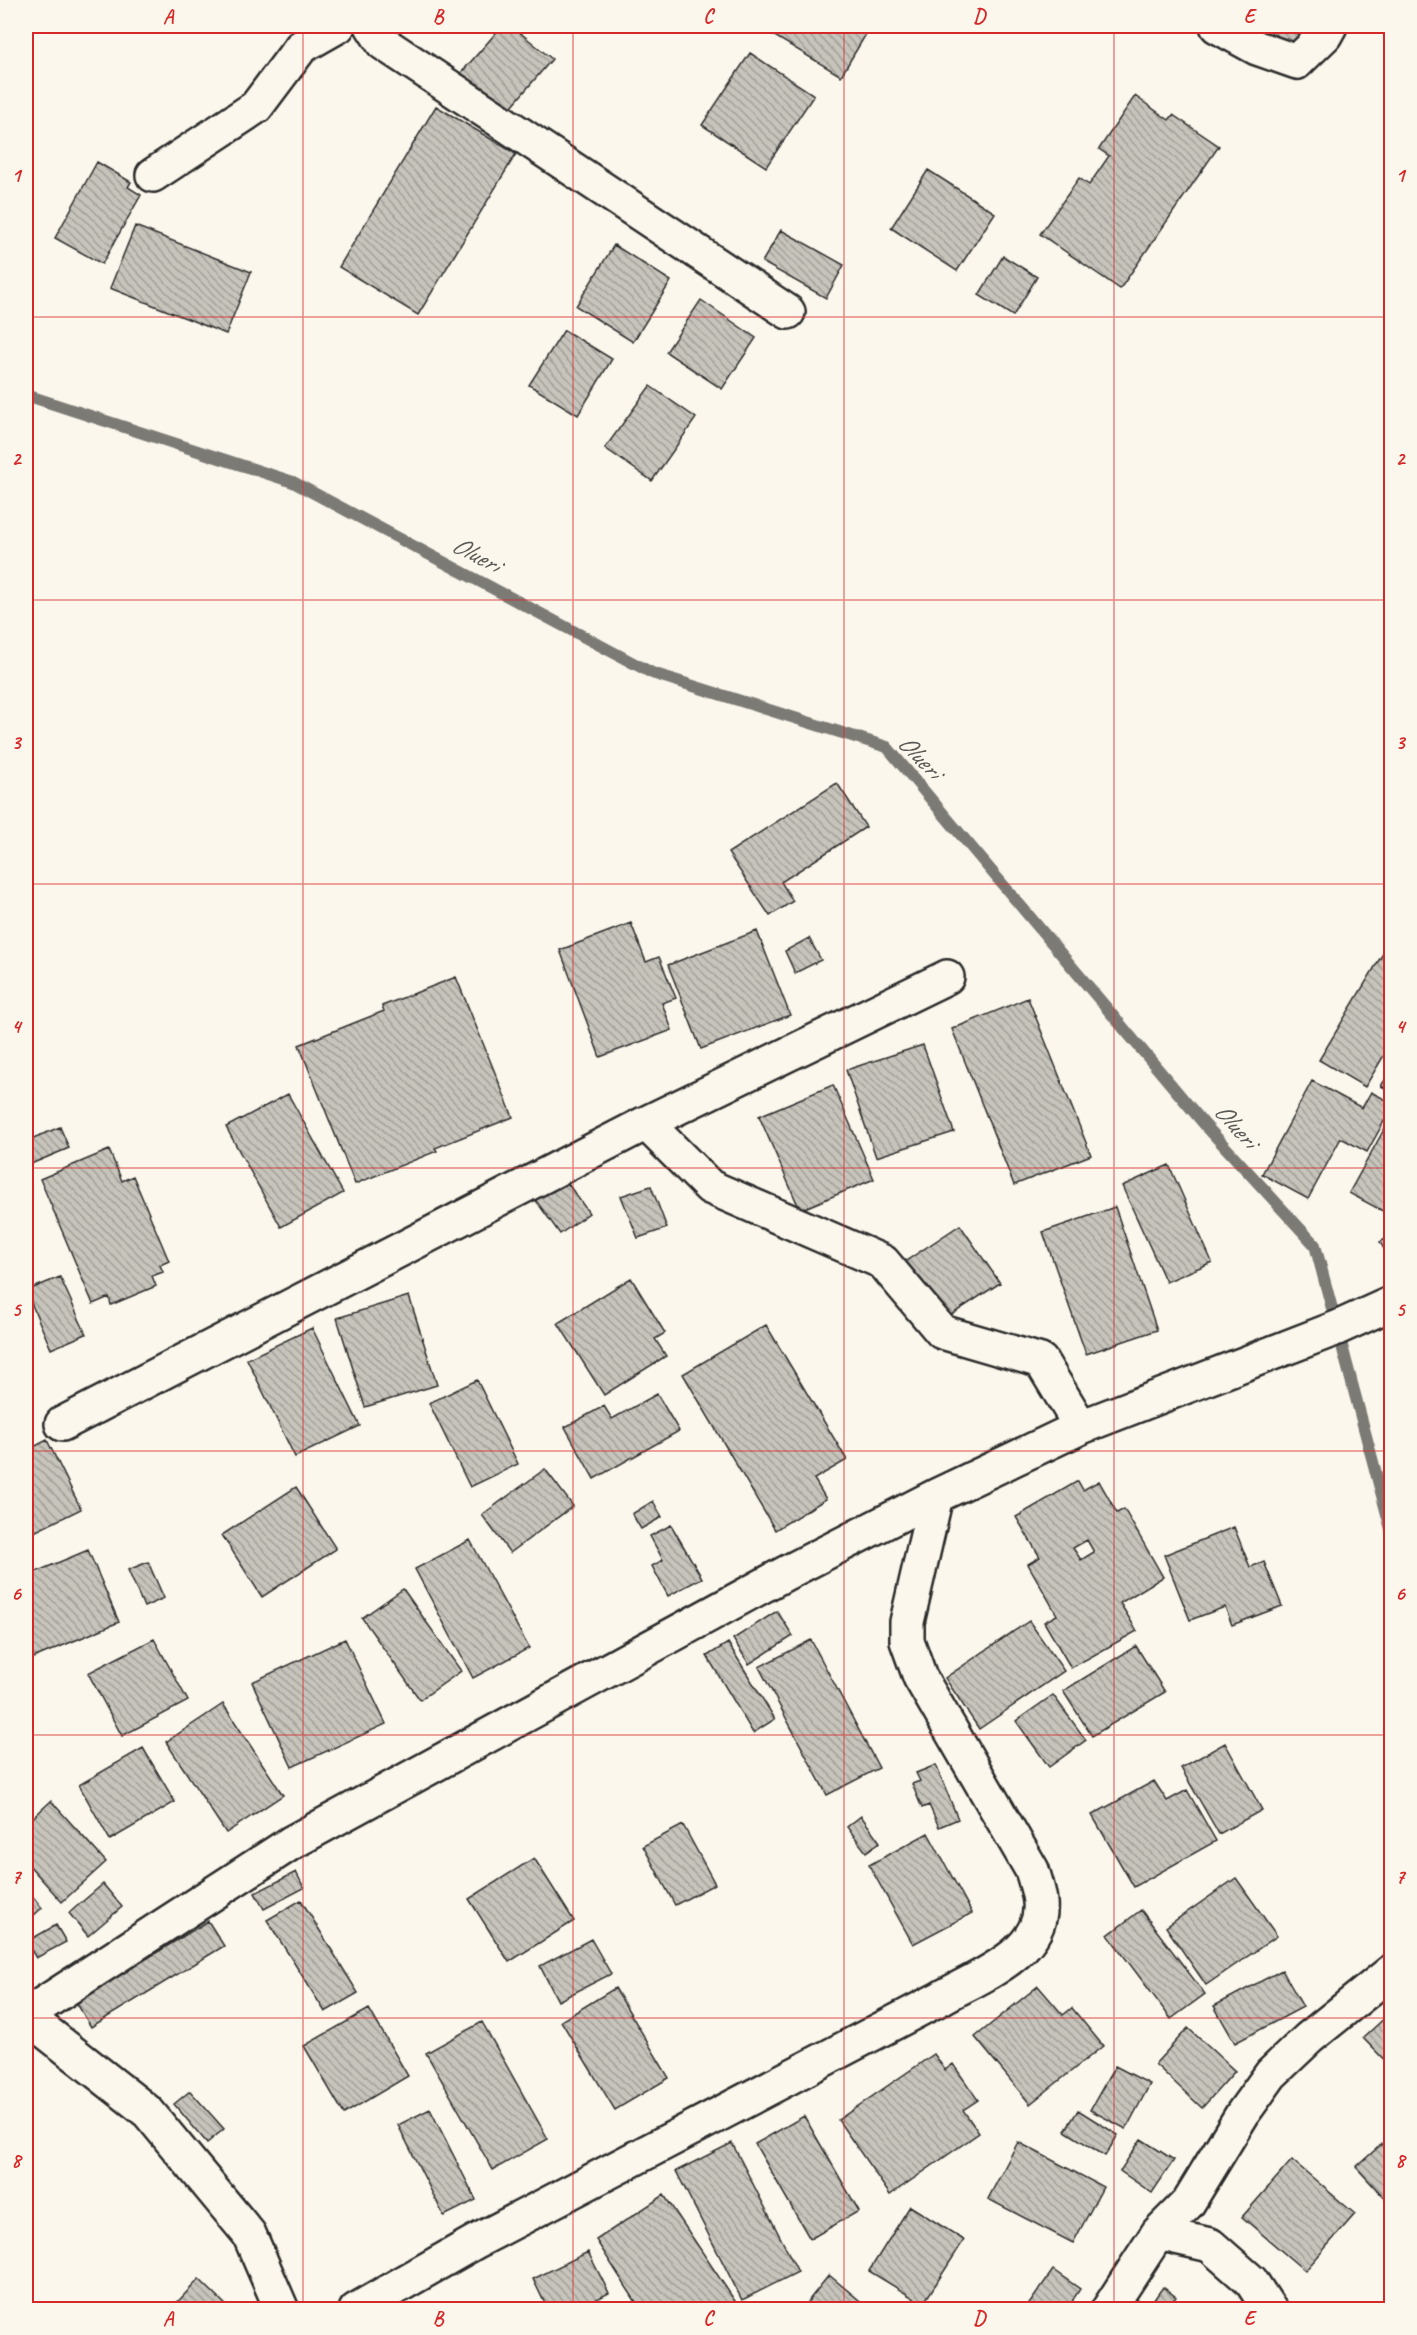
<svg xmlns="http://www.w3.org/2000/svg" width="1417" height="2335" viewBox="0 0 1417 2335" font-family="Caveat,sans-serif">
	<defs>
		<pattern id="building-back-hatch" width="6" height="6" patternUnits="userSpaceOnUse" patternTransform="scale(1.5)"><rect width="6" height="6" fill="#c7c4bc"/><path d="M-1 5l2 2M0 0l6 6M5-1l2 2" fill="none" stroke="#a29f99"/></pattern>
	</defs>
	<rect width="100%" height="100%" fill="#fbf7ec"/>
	<filter id="ink" filterUnits="userSpaceOnUse"><feTurbulence type="fractalNoise" baseFrequency=".0167" numOctaves="2"/><feDisplacementMap in="SourceGraphic" scale="12" xChannelSelector="R" yChannelSelector="G"/><feConvolveMatrix kernelMatrix="1 2 1 2 8 2 1 2 1" color-interpolation-filters="sRGB"/></filter>
	<g filter="url(#ink)">
		<g fill="none" stroke-linecap="round" stroke-linejoin="round">
			<path stroke="#7b7a75" stroke-width="12" d="M26,395l267,87 359,191 235,74 318,378 110,120 77,288"/>
		</g>
		<path fill="url(#building-back-hatch)" stroke="#2b2b2b" stroke-width="1.5" fill-rule="evenodd" d="M502,26h10l40,33 -45,53 -46,-39z
			M758,26h106l5,3 -28,47z
			M1275,26h8l22,11 -11,20 -28,-15z
			M750,53l64,42 -48,72 -64,-42z
			M1135,96l34,24 4,-5 46,31 -99,143 -80,-55 39,-56 10,7 20,-29 -10,-7z
			M436,106l80,48 -98,161 -79,-48z
			M97,162l34,20 -3,5 13,8 -39,69 -47,-26z
			M928,170l67,43 -38,58 -66,-43z
			M135,226l116,46 -25,62 -116,-46z
			M781,230l63,35 -18,33 -64,-36z
			M614,245l57,36 -38,61 -57,-36z
			M1003,256l34,21 -24,39 -34,-21z
			M701,300l55,38 -34,51 -56,-37z
			M564,330l48,29 -34,56 -49,-30z
			M650,386l46,32 -44,63 -47,-33z
			M837,783l29,44 -85,55 12,19 -23,15 -42,-63z
			M1392,897v13l-6,-4z
			M631,923l15,39 13,-5 17,41 -14,5 10,27 -72,27 -40,-107z
			M757,931l33,84 -89,34 -33,-84z
			M809,938l12,22 -26,13 -10,-22z
			M1385,950l7,4v88l-27,45 -46,-27z
			M456,977l57,140 -78,31 2,3 -82,33 -56,-139 85,-34 -2,-5z
			M1028,998l63,157 -77,30 -62,-156z
			M923,1045l31,87 -78,25 -30,-87z
			M1392,1069v23l-11,-6z
			M1312,1081l50,27 9,-16 21,11v4l-25,45 -26,-14 -33,61 -46,-25z
			M833,1085l41,94 -74,31 -41,-94z
			M288,1094l55,99 -62,34 -55,-100z
			M1392,1115v101l-43,-23z
			M60,1127l9,21 -43,18v-25z
			M109,1150l13,31 11,-5 36,85 -9,4 3,7 -11,4 4,10 -45,19 -2,-8 -16,7 -53,-125z
			M1169,1165l43,97 -46,20 -44,-96z
			M563,1177l26,36 -29,21 -26,-36z
			M651,1186l16,42 -29,10 -17,-42z
			M1115,1207l42,123 -71,24 -43,-122z
			M960,1225l40,58 -61,40 -39,-58z
			M1392,1235v28l-12,-21z
			M60,1277l26,57 -35,15 -25,-58z
			M631,1278l34,55 -10,6 11,17 -62,39 -46,-72z
			M409,1296l28,89 -72,22 -28,-89z
			M766,1325l81,135 -33,19 12,20 -51,31 -92,-156z
			M312,1328l48,98 -65,31 -48,-98z
			M477,1380l41,84 -48,23 -41,-84z
			M657,1394l22,37 -85,48 -29,-52 39,-21 8,13z
			M47,1440l34,69 -55,27v-85z
			M545,1469l28,37 -63,47 -28,-38z
			M1078,1481l5,9 16,-9 18,32 7,-4 39,68 -43,26 17,28 -66,37 -27,-46 13,-7 -29,-51 12,-7 -24,-40zM1087,1540l7,12 -13,8 -8,-12z
			M296,1487l40,62 -74,48 -40,-62z
			M653,1501l9,16 -21,12 -9,-15z
			M671,1525l31,53 -34,18 -16,-30 11,-6 -13,-24z
			M1234,1527l16,40 14,-5 18,44 -50,19 -7,-18 -35,13 -26,-65z
			M470,1540l59,108 -56,30 -58,-109z
			M88,1550l31,72 -93,39v-85z
			M148,1562l16,36 -20,9 -16,-37z
			M403,1589l58,82 -41,29 -58,-82z
			M777,1611l16,25 -44,28 -16,-25z
			M1029,1621l35,50 -85,58 -34,-51z
			M154,1639l34,62 -66,35 -34,-63z
			M345,1639l41,85 -94,43 -40,-85z
			M811,1640l68,128 -52,27 -68,-128z
			M728,1643l47,76 -22,14 -46,-77z
			M1136,1646l29,46 -73,44 -29,-45z
			M1053,1695l33,45 -37,27 -33,-46z
			M223,1704l60,91 -57,38 -60,-91z
			M1225,1743l37,67 -43,24 -38,-66z
			M143,1748l32,54 -65,38 -31,-55z
			M936,1765l22,54 -19,8 -10,-22 -7,3 -10,-24 8,-3 -4,-8z
			M1154,1781l13,20 20,-11 29,51 -82,46 -42,-72z
			M51,1801l55,61 -44,40 -36,-40v-38z
			M861,1816l19,26 -14,10 -19,-25z
			M683,1825l32,59 -40,21 -32,-59z
			M928,1833l44,80 -59,31 -44,-79z
			M534,1858l40,63 -65,41 -40,-63z
			M296,1872l8,16 -40,21 -9,-16z
			M1236,1878l41,58 -71,49 -40,-58z
			M103,1884l19,23 -34,29 -19,-23z
			M26,1888l16,20 -16,14z
			M301,1900l57,93 -33,19 -58,-92z
			M1141,1910l64,84 -34,25 -63,-84z
			M208,1921l16,25 -133,81 -15,-25z
			M56,1925l10,17 -30,16 -10,-16z
			M591,1939l20,35 -53,27 -18,-35z
			M1282,1970l21,37 -68,36 -21,-37z
			M1038,1986l25,29 9,-7 31,38 -73,58 -55,-67z
			M615,1988l54,90 -54,32 -54,-89z
			M369,2009l39,67 -64,38 -40,-68z
			M1389,2014l3,3v51l-29,-30z
			M482,2022l66,117 -55,31 -67,-117z
			M1188,2028l47,43 -33,37 -47,-44z
			M934,2054l11,16 8,-6 25,36 -15,10 16,23 -89,62 -52,-75z
			M1115,2066l35,18 -24,45 -36,-19z
			M190,2091l34,38 -17,14 -33,-39z
			M430,2109l46,91 -32,16 -46,-91z
			M1078,2110l40,25 -13,21 -40,-25z
			M804,2116l55,95 -49,28 -55,-95z
			M1392,2135v71l-36,-39z
			M1141,2139l33,21 -22,33 -32,-22z
			M1018,2142l85,45 -30,56 -85,-44z
			M732,2143l66,129 -56,28 -66,-129z
			M1292,2160l63,54 -50,57 -63,-54z
			M664,2195l75,112 -4,3h-94l-45,-70z
			M910,2206l54,34 -41,64 -54,-33z
			M588,2252l21,41 -33,17h-28l-15,-31z
			M1053,2270l27,19 -14,21h-41z
			M829,2275l42,35h-70z
			M199,2279l32,31h-61z
			M1163,2287l13,10 -10,13 -13,-9z"/>
		<g fill="none" stroke-linecap="round" stroke-linejoin="round">
			<defs>
				<path id="street" d="M372,26l11,17 405,269
					M1217,26l40,22 40,14 28,-27 5,-9
					M153,175l103,-68 45,-60 37,-21
					M646,1123l64,64 173,75 59,70 99,29 40,66
					M62,1424l584,-301 301,-146
					M26,2015l265,-172 495,-270 150,-77 145,-69 256,-99 55,-25
					M26,2016l122,96 101,122 33,76
					M1158,2233l52,12 41,36 19,29
					M356,2310l119,-68 466,-244c36,-21 104,-45 99,-96 -1,-11 -5,-22 -8,-32l-112,-193 -13,-36v-19l29,-126
					M1108,2310l50,-77 30,-30 55,-90 28,-39 38,-36 83,-67"/>
			</defs>
			<use href="#street" stroke="#2b2b2b" stroke-width="38"/>
			<use href="#street" stroke="#fbf7ec" stroke-width="33"/>
		</g>
	</g>
	<path fill="none" stroke="#d62828" stroke-width="1.5" stroke-opacity="0.55" d="M303,26v2284M573,26v2284M844,26v2284M1114,26v2284M26,317h1366M26,600h1366M26,884h1366M26,1168h1366M26,1451h1366M26,1735h1366M26,2018h1366"/>
	<g text-anchor="middle" dominant-baseline="central" stroke-width="4.5" stroke-linejoin="round" paint-order="stroke">
		<g font-size="26" font-style="italic" fill="#5a5956" stroke="#fbf7ec">
			<text transform="translate(476 554) rotate(28)">Olueri</text>
			<text transform="translate(920 756) rotate(46)">Olueri</text>
			<text transform="translate(1236 1125) rotate(48)">Olueri</text>
		</g>
	</g>
	<rect width="1417" height="2335" fill="none" stroke="#fbf7ec" stroke-width="66"/>
	<rect x="33" y="33" width="1351" height="2269" fill="none" stroke="#d62828" stroke-width="2"/>
	<g font-size="20" text-anchor="middle" font-weight="bold" fill="#d62828">
		<text x="168" y="23">A</text>
		<text x="438" y="23">B</text>
		<text x="708" y="23">C</text>
		<text x="979" y="23">D</text>
		<text x="1249" y="23">E</text>
		<text x="16" y="182">1</text>
		<text x="1400" y="182">1</text>
		<text x="16" y="465">2</text>
		<text x="1400" y="465">2</text>
		<text x="16" y="749">3</text>
		<text x="1400" y="749">3</text>
		<text x="16" y="1033">4</text>
		<text x="1400" y="1033">4</text>
		<text x="16" y="1316">5</text>
		<text x="1400" y="1316">5</text>
		<text x="16" y="1600">6</text>
		<text x="1400" y="1600">6</text>
		<text x="16" y="1883">7</text>
		<text x="1400" y="1883">7</text>
		<text x="16" y="2167">8</text>
		<text x="1400" y="2167">8</text>
		<text x="168" y="2325">A</text>
		<text x="438" y="2325">B</text>
		<text x="708" y="2325">C</text>
		<text x="979" y="2325">D</text>
		<text x="1249" y="2325">E</text>
	</g>
</svg>
